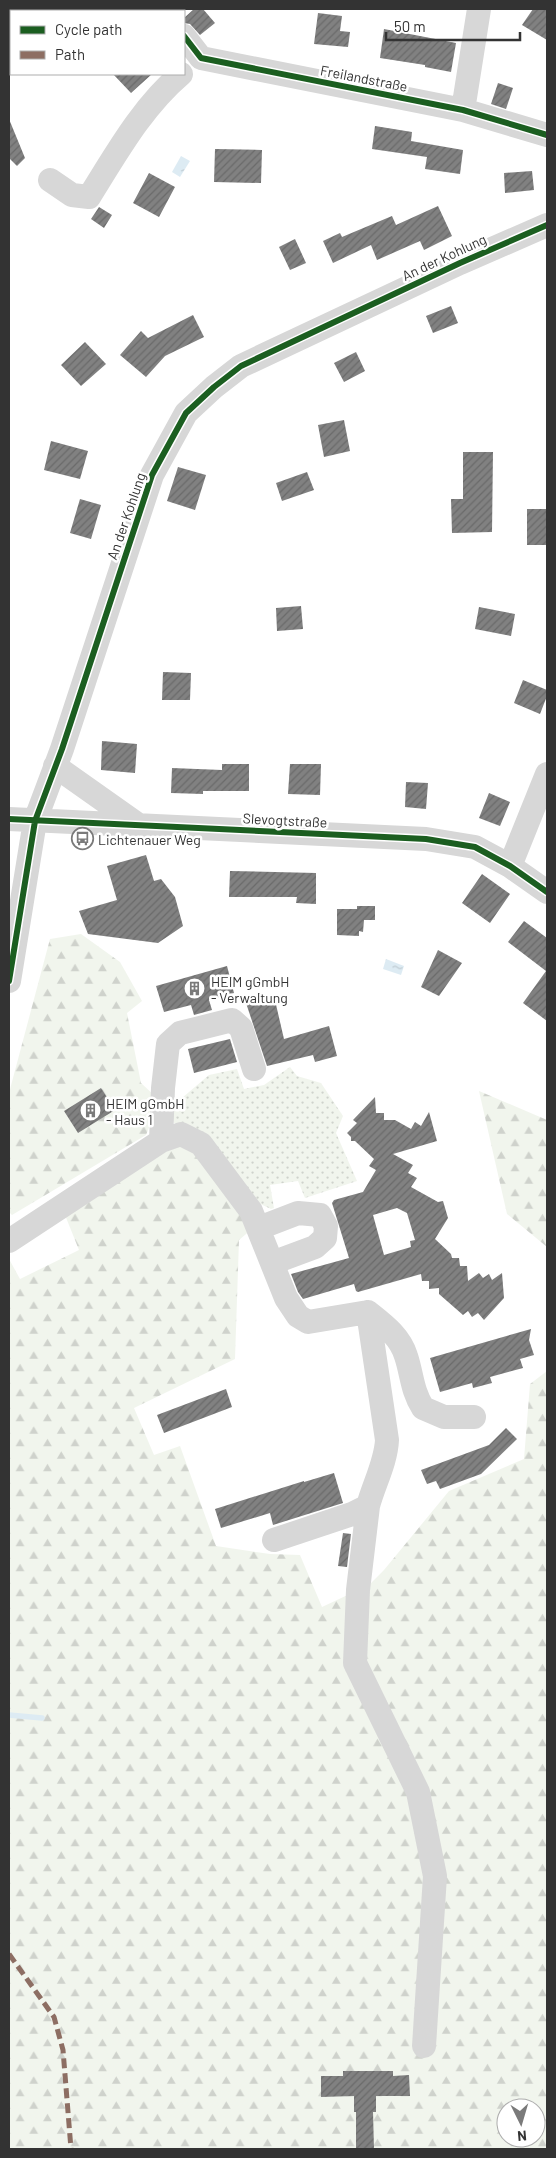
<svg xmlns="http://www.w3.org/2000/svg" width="556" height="2158" viewBox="0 0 556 2158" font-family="Barlow,sans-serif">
	<defs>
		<pattern id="forest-firs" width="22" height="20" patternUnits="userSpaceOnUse" patternTransform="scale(1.25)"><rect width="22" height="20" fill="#f1f5ed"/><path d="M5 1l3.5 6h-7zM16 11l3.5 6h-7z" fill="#cfd2cc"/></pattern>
		<pattern id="park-dots" width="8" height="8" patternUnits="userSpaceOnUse" patternTransform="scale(1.25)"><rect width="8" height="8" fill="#f1f5ed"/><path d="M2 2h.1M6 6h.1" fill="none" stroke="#cfd2cc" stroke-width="1.8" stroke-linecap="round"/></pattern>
		<pattern id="water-ripples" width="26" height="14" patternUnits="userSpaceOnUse" patternTransform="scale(1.25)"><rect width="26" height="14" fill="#ddebf3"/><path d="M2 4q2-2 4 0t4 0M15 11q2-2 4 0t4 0" fill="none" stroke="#becad1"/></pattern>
		<pattern id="building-hatch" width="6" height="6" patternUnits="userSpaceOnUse" patternTransform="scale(1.25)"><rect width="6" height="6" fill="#818181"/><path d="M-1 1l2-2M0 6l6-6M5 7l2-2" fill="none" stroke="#6a6a6a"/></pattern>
	</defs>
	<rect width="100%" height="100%" fill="#fff"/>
	<path fill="url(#forest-firs)" fill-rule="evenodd" d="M81,934l39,28 22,39 -15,12 14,70 15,14 -3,21 -7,17 -134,80 -3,-3v-119l41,-154z
		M479,1091l68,29v127l-40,-33z
		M163,1145l27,1 62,83 -13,11 -4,119 -101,49 20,47 26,-9 36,100 54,8 30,1 22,52 47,-22 15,-15 65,-79 75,-32 6,-75 17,-13v778h-538v-890l11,20 59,-29 -14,-35zM506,2108h30v30h-30z"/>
	<path fill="url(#park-dots)" d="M290,1067l7,9 24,7 22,33 -7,17 21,48 -52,17 -7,-17 -28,4 4,23 -3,1 -21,-10 -54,-66 -22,-10 -5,-14 40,-34 28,-6 7,20 20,-4z"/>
	<path fill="url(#water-ripples)" d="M181,156l9,5 -10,16 -8,-5z
		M386,959l18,7 -3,9 -18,-6z"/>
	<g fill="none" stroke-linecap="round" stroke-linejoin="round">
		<path stroke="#ddebf3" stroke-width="5.5" d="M9,1715l33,3"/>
	</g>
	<path fill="url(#building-hatch)" fill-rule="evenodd" d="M194,9h9l12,14 -15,12 -10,-11 -6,-1v-5z
		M533,9h14v31l-25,-15z
		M318,13l24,3 -2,15 10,1 -2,15 -34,-3z
		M384,29l72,14 -5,29 -26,-5v-2l-45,-7z
		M113,74h39l-21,19z
		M498,83l15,5 -7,21 -15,-5z
		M9,119l16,39 -8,8 -8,-8z
		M375,126l37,6 -1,9 52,9 -3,24 -35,-5 2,-12 -55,-8z
		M215,149l47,1 -1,33 -47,-1z
		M532,171l2,19 -29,3 -1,-20z
		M149,173l26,14 -16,30 -26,-14z
		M438,206l14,30 -28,14 -4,-9 -43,19 -6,-15 -38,18 -10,-22 17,-8 2,4 50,-21 4,9z
		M99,207l13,8 -8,13 -13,-9z
		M295,239l11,24 -16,7 -11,-23z
		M451,306l7,17 -25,10 -7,-17z
		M193,315l11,22 -39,19 -19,21 -26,-22 21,-24 7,7z
		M85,342l21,22 -25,22 -20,-21z
		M356,352l9,19 -21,11 -10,-19z
		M344,420l6,31 -26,6 -6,-32z
		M51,441l37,10 -8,28 -36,-9z
		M463,452h30l-1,80 -40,1 -1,-34h12z
		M178,467l28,8 -11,35 -28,-9z
		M307,472l7,18 -32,11 -6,-18z
		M80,499l21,6 -10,34 -21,-6z
		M527,509h20v36h-20z
		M301,606l2,23 -26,2 -1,-23z
		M479,607l36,7 -4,22 -36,-7z
		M163,672l28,1 -1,27h-28z
		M523,680l24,10v6l-7,18 -26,-11z
		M102,741l35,3 -2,29 -34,-3z
		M222,764h27v27h-46v3l-32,-1 1,-25 50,2z
		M290,764h31l-1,31 -32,-1z
		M406,782l22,1 -2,26 -21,-2z
		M489,793l21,9 -10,24 -21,-8z
		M146,855l8,26 7,-2 14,18 8,29 -25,17 -70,-9 -9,-23 38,-11 -10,-34z
		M230,871l86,2v31l-20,-1 1,-6h-68z
		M482,874l28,20 -20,29 -28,-20z
		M357,906h18v14h-11l-1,12 -4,-1v5l-22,-1v-26h20z
		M524,921l23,17v83l-24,-18 23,-32 -38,-29z
		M438,950l24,13 -23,33 -18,-9z
		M227,966l7,27 -25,7 3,10 -18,5 -3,-10 -27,7 -8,-26z
		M274,996l10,43 45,-13 8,30 -22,6 -2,-7 -46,11 -21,-63z
		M230,1039l7,23 -43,11 -6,-24z
		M101,1088l14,22 -37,23 -14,-22z
		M375,1097l1,16h8v7h11l16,9 4,-7 6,4 8,-14 8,29 -44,13 20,11 -5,8 9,5 -6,9 27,15 5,-1 5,17 -13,21 16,15 1,4h7l1,8h7l1,15 11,-8 4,5 6,-4 3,6 10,-7 2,25 -20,22 -6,-7 -6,4 -4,-6 -5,4 -24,-21v-6l-10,1v-8h-7l-1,-7 -63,18 -2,-1 -2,-7 -51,15 -5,-7 -7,-18 58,-16 -17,-55 2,-3 29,-8 13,-22 -7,-4 5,-7 -19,-18h-4v-4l-4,-4 10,-10 -4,-3zM397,1208l10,5 8,27 -5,1 1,6 -27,8 -11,-40z
		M531,1329l-2,11 5,15 -14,4 3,9 -33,9 2,6 -19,5 -1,-5 -32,9 -10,-34z
		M226,1389l6,18 -68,26 -7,-18z
		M506,1428l11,11 -36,35 -41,15 -4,-8 -9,3 -6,-14 68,-25z
		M334,1473l9,30 -70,22 -3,-12 -49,15 -6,-19 89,-28v1z
		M343,1533l8,1 -4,33 -9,-1z
		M343,2071h50v5l16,-1 1,21h-34v16h-3l1,37h-18v-37h-2v-16l-33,1v-21h22z"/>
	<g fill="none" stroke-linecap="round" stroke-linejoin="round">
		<path stroke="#d7d7d7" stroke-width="24" d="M162,9l2,2
			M184,36l17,22 262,52 84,25
			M463,110l16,-101
			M50,180l22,15 17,2c27,-43 53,-90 92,-123
			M55,766l85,60
			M9,819l417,20 49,8 35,19 37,26
			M510,866l37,-92
			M9,981l26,-160 27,-72 90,-274 34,-62 28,-26 27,-21 219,-103 87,-38
			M161,1141l2,-53 5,-44 12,-11 52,-13 9,8 13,41
			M259,1228l39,-15 22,2 6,11 -1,12 -10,9 -43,16
			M9,1241l152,-100 20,-7 20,10 50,67 35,87 12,18 10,6 60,-10 19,128c-1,22 -13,44 -19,66l-16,8 -78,26
			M368,1312c15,12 32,24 38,44 6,18 6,35 17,52l21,9h30
			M368,1506l-10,84 -3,73 63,129 17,84 -11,170"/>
		<path stroke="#8d6e63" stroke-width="5" stroke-dasharray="10 5" stroke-linecap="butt" d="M9,1954l45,63 9,33 8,99"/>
		<defs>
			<path id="cycleway" d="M184,36l17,22 262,52 84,25
				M9,819l417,20 49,8 35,19 37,26
				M9,981l26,-160 27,-72 90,-274 34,-62 28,-26 27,-21 219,-103 87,-38"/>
		</defs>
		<use href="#cycleway" stroke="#fff" stroke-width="9"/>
		<use href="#cycleway" stroke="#1b5e20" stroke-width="6"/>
	</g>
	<defs>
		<symbol id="bus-ring" viewBox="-11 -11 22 22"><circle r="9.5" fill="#fff" stroke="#7a7a7a" stroke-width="1.5"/><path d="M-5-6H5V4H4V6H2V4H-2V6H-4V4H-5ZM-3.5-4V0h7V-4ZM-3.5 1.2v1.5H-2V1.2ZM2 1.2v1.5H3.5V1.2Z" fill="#7a7a7a"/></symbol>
		<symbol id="building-ring" viewBox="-11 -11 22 22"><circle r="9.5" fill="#fff" stroke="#7a7a7a" stroke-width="1.5"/><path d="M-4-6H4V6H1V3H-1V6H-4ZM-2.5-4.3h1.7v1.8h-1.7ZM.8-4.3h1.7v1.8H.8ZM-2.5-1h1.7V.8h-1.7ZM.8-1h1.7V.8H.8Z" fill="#7a7a7a"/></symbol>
	</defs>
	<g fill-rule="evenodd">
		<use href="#bus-ring" x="70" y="826" width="25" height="25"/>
		<use href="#building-ring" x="182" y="976" width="25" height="25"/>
		<use href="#building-ring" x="78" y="1098" width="25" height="25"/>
	</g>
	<g text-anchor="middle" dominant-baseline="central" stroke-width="5" stroke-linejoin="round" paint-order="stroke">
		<g font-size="14" fill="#333" stroke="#fff">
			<text transform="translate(364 78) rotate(11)">Freilandstraße</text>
			<text transform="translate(444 257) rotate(-25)">An der Kohlung</text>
			<text transform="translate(126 516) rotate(-71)">An der Kohlung</text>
			<text transform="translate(285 820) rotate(3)">Slevogtstraße</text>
		</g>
		<g font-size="14" fill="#333" stroke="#fff" text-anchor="start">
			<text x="98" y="839">Lichtenauer Weg</text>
			<text x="211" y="981">HEIM gGmbH<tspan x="211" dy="16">- Verwaltung</tspan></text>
			<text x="106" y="1103">HEIM gGmbH<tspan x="106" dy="16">- Haus 1</tspan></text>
		</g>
	</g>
	<rect width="556" height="2158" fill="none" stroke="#333333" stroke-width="20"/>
	<rect x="10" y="10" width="175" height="65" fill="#ffffff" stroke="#adadad"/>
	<rect x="20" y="26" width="25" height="8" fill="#1b5e20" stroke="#adadad"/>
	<text x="55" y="35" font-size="15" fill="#333333">Cycle path</text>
	<rect x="20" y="51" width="25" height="8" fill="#8d6e63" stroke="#adadad"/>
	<text x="55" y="60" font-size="15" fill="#333333">Path</text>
	<g transform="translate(521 2123) rotate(175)"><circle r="24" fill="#ffffff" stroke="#adadad"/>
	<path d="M0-4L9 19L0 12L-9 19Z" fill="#7a7a7a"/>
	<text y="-8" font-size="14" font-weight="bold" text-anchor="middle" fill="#333333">N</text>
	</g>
	<path d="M386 32v8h134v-8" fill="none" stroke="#333333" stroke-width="2.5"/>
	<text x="394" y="32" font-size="15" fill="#333333" stroke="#ffffff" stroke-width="4" paint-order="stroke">50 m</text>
</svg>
